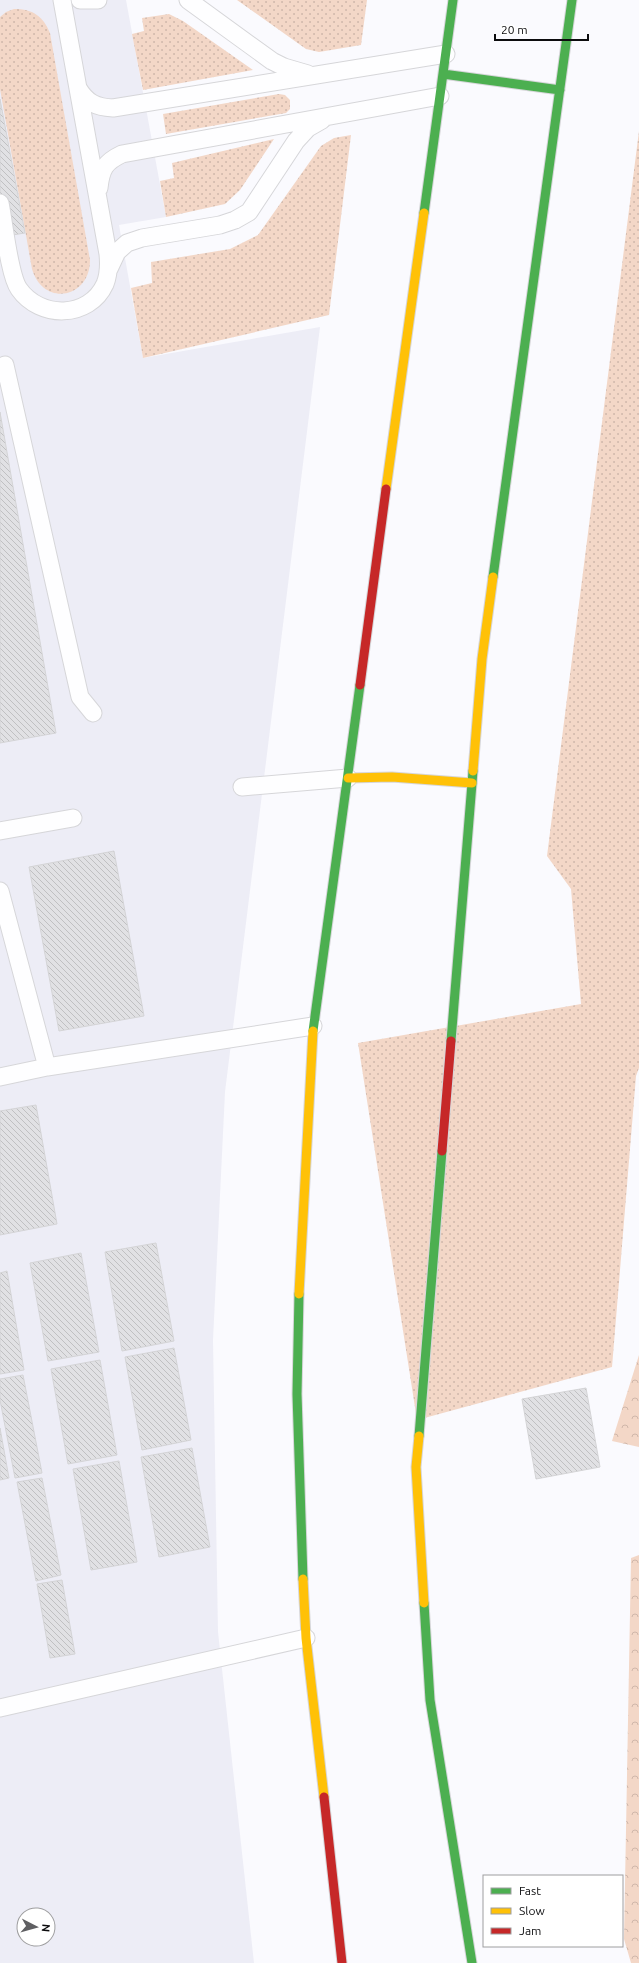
<svg xmlns="http://www.w3.org/2000/svg" width="639" height="1963" viewBox="0 0 639 1963" font-family="Ubuntu,sans-serif">
	<defs>
		<pattern id="grass-dots" width="8" height="8" patternUnits="userSpaceOnUse"><rect width="8" height="8" fill="#f3d7c7"/><path d="M2 2h.1M6 6h.1" fill="none" stroke="#cfb7aa" stroke-width="1.8" stroke-linecap="round"/></pattern>
		<pattern id="forest-crowns" width="20" height="18" patternUnits="userSpaceOnUse"><rect width="20" height="18" fill="#f3d7c7"/><path d="M2 6a3 3 0 1 1 6 0M12 15a3 3 0 1 1 6 0" fill="none" stroke="#cfb7aa"/></pattern>
		<pattern id="building-back-hatch" width="6" height="6" patternUnits="userSpaceOnUse"><rect width="6" height="6" fill="#e1e1e4"/><path d="M-1 5l2 2M0 0l6 6M5-1l2 2" fill="none" stroke="#c0c0c2"/></pattern>
	</defs>
	<rect width="100%" height="100%" fill="#fafafe"/>
	<path fill="#ededf6" fill-rule="evenodd" d="M0,0h126l40,217 -47,8 24,133 177,-31 -95,765 -12,248 5,292 36,331h-254zM24,1915h24v24h-24z"/>
	<path fill="url(#grass-dots)" d="M237,0h130l-6,45 -42,7 -13,-3z
		M14,9c19,0 29,7 36,24l40,227c0,39 -47,47 -58,9l-32,-180v-72l6,-5z
		M169,14l14,7 70,49 -110,20 -11,-56 12,-3 -2,-13z
		M279,94l6,1 5,5v9l-4,4 -120,21 -3,-20z
		M639,131v937l-3,8 -24,291 -195,53 -59,-377 223,-39 -10,-115 -24,-33z
		M351,135l-22,180 -186,43 -12,-70 21,-5 -1,-21 79,-13 28,-14 63,-89 13,-8z
		M274,139l-34,51 -15,14 -59,13 -6,-36 14,-3 -2,-15z"/>
	<path fill="url(#forest-crowns)" d="M639,1355v92l-27,-6z
		M639,1555v408h-8l-7,-24 7,-381z"/>
	<path fill="url(#building-back-hatch)" stroke="#d4d4d6" d="M0,99l25,134 -25,4z
		M0,412l56,321 -56,10z
		M114,851l30,165 -85,15 -30,-164z
		M36,1105l21,119 -57,11v-124z
		M156,1243l18,98 -52,10 -17,-99z
		M81,1253l18,99 -51,9 -18,-98z
		M7,1271l17,99 -24,4v-101z
		M174,1348l17,92 -49,10 -17,-93z
		M100,1360l17,95 -49,9 -17,-95z
		M23,1375l19,98 -27,5 -15,-78v-21z
		M586,1388l14,79 -64,12 -14,-80z
		M0,1428l9,50 -9,2z
		M192,1448l18,99 -51,10 -18,-100z
		M119,1461l18,101 -46,8 -18,-101z
		M42,1478l19,97 -25,6 -19,-99z
		M62,1580l13,74 -25,4 -13,-74z"/>
	<g fill="none" stroke-linecap="round" stroke-linejoin="round">
		<defs>
			<path id="lane" d="M80,0h18
				M188,0l84,61 12,6 24,7
				M78,88c9,15 18,19 35,20l333,-54
				M99,188c2,-19 6,-26 23,-34l318,-58
				M0,203c4,19 9,72 19,86 21,30 70,30 86,-5 4,-10 4,-20 3,-30l-46,-254
				M109,269l8,-17 10,-9 15,-5 78,-13 15,-5 14,-8 47,-71 12,-13 14,-8
				M5,365l75,332 13,16
				M242,787l106,-9
				M0,831l73,-13
				M0,891l47,176
				M0,1077l47,-10 266,-41
				M0,1708l306,-70"/>
			<path id="fast" d="M443,74l117,16
				M424,213l29,-213
				M493,577l79,-577
				M313,1031l47,-346
				M451,1041l22,-270
				M299,1294l-2,100 6,185
				M419,1436l23,-285
				M424,1603l6,97 42,263"/>
			<path id="slow" d="M386,489l38,-276
				M473,771l9,-112 11,-82
				M348,778l44,-1 80,6
				M299,1294l14,-263
				M419,1436l-3,31 8,136
				M303,1579l3,59 18,159"/>
			<path id="jam" d="M360,685l26,-196
				M442,1151l9,-110
				M324,1797l18,166"/>
		</defs>
		<use href="#lane" stroke="#d6d6d9" stroke-width="19"/>
		<use href="#fast" stroke="#d6d6d9" stroke-width="11"/>
		<use href="#slow" stroke="#d6d6d9" stroke-width="11"/>
		<use href="#jam" stroke="#d6d6d9" stroke-width="11"/>
		<use href="#lane" stroke="#fefeff" stroke-width="17"/>
		<use href="#fast" stroke="#4caf50" stroke-width="9"/>
		<use href="#slow" stroke="#ffc107" stroke-width="9"/>
		<use href="#jam" stroke="#c62828" stroke-width="9"/>
	</g>
	<rect x="483" y="1875" width="140" height="72" fill="#ffffff" stroke="#9e9e9f"/>
	<rect x="491" y="1888" width="20" height="6" fill="#4caf50" stroke="#9e9e9f"/>
	<text x="519" y="1895" font-size="12" fill="#0c0c0e">Fast</text>
	<rect x="491" y="1908" width="20" height="6" fill="#ffc107" stroke="#9e9e9f"/>
	<text x="519" y="1915" font-size="12" fill="#0c0c0e">Slow</text>
	<rect x="491" y="1928" width="20" height="6" fill="#c62828" stroke="#9e9e9f"/>
	<text x="519" y="1935" font-size="12" fill="#0c0c0e">Jam</text>
	<g transform="translate(36 1927) rotate(96)"><circle r="19" fill="#ffffff" stroke="#9e9e9f"/>
	<path d="M0-3L7 15L0 10L-7 15Z" fill="#5f5f62"/>
	<text y="-6" font-size="11" font-weight="bold" text-anchor="middle" fill="#0c0c0e">N</text>
	</g>
	<path d="M495 34v6h93v-6" fill="none" stroke="#0c0c0e" stroke-width="2"/>
	<text x="501" y="34" font-size="12" fill="#0c0c0e" stroke="#ffffff" stroke-width="3" paint-order="stroke">20 m</text>
</svg>
